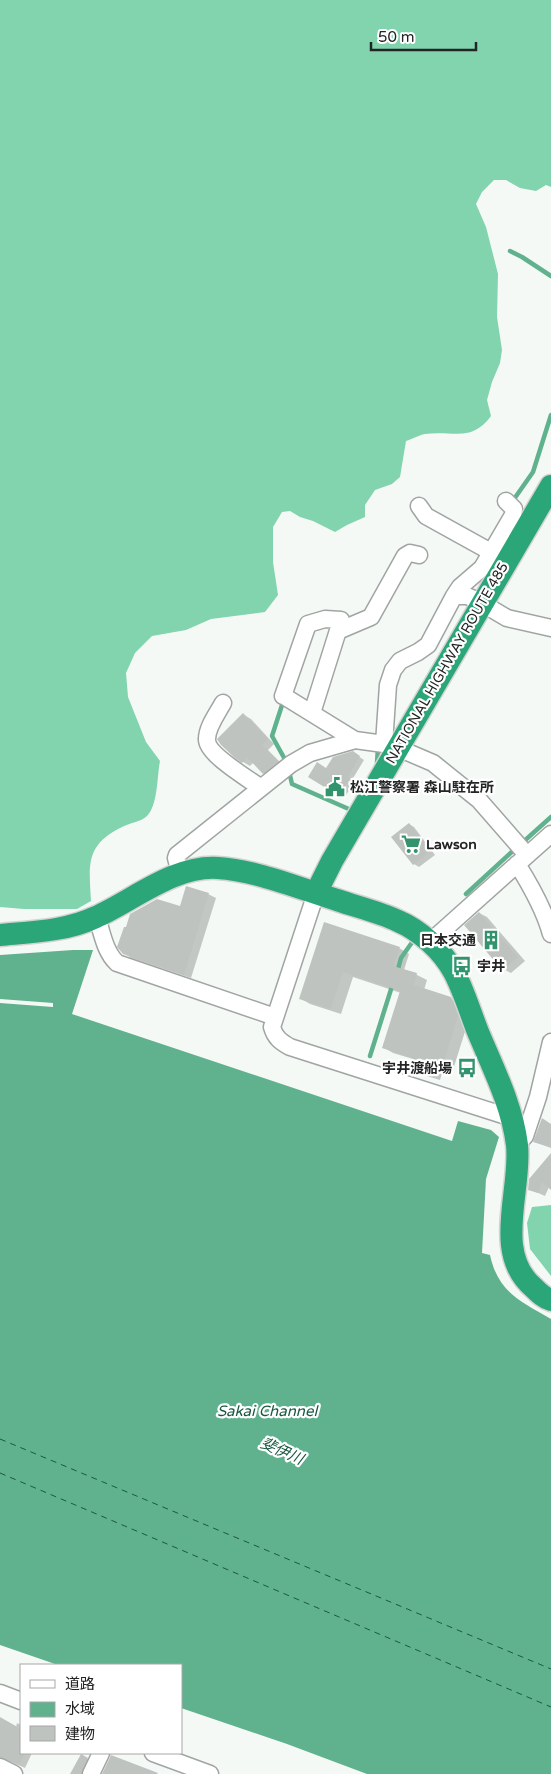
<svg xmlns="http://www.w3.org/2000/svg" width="551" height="1774" viewBox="0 0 551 1774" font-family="'Varela Round','Noto Sans JP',sans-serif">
	<rect width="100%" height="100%" fill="#f4f9f6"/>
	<path fill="#81d4ae" d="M0,0h551v187l-5,-2 -10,6 -16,-3 -14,-8h-12l-12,12 -6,12 10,23 12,47 -1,43 5,33 -2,13 -8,19 -5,18 4,16c-20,27 -38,14 -66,18 -6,1 -13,5 -19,7l-6,36 -8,7 -17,6 -10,15v12l-18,8 -12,7 -22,-11 -13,-4 -10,-6 -8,1 -9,15v35l5,33 -13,17 -54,7 -25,11 -34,6 -17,17 -9,20 2,24 18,45 14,19c-3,15 -2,44 -13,55 -6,6 -18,7 -25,11 -37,18 -33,38 -31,74l-14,8h-53l-24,-2z
		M551,1205v71l-21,-27 -3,-26 5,-16z"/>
	<path fill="#60b28e" d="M73,950h20l-21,64 380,127 6,-20 33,9 8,7 -13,42 -4,74 8,2c8,37 30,46 61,64v455h-184l-80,-30 -106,-36v-43h-123l-58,-20v-690z"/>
	<path fill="#f4f9f6" d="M0,999l53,4v4l-53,-4z"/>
	<path fill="#0003" d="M244,715l7,4 23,25 -6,6 16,16 -13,11 -7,-4 -10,-11 -4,4 -7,-4z
		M352,752l12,8 -12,20 2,2 -9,15 -35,-21 17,-6z
		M409,824l5,3 21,28 -16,12 -5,-3 -21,-27z
		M208,894l8,4 -25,80 -60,-20 -7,-5 57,-46z
		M479,913l8,4 38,44 -14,12 -8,-4z
		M325,923l74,25 10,6 -5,16 13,5 10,5 -3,10 26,8 11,6 7,18 -16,51 -9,-3 -3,10 -20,-6 -10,-6 3,-9 -20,-6 -10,-6 18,-54 -48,-16 -12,37 -31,-10 -10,-6z
		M551,1125v23l-17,-6z
		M551,1155v33l-2,-1 -4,9 -16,-7z
		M0,1719l16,8 1,-4 4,2v28h11l-7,15 -18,-8 -7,3z
		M82,1756l11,6 -4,12h-17z"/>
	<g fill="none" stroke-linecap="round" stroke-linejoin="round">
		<path stroke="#60b28e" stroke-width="4.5" d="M510,251l12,6 29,19
			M512,502l21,-30 18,-57
			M284,699l-12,37 15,27
			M377,763l1,-16
			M289,771l3,13 59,26
			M522,843l29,-26
			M466,894l50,-46
			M397,973l4,-15 12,-17
			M370,1056l23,-73"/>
		<path stroke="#1a5941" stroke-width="1" stroke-dasharray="6 5" stroke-linecap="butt" d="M0,1439l551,230
			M0,1473l551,234"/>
	</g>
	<path fill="#bec3c0" d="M243,713l25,26 -6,6 16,16 -15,13 -16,-17 -5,6 -7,-5 -14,-13 -4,-6z
		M353,751l7,5 -12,21 2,1 -11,18 -31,-19 9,-15 9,6 7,-11z
		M409,823l22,28 -18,14 -22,-28z
		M186,886l23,7 -25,82 -61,-21 -6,-7 7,-20h2l4,-13 27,-15 23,7z
		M479,912l39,45 -16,13 -38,-45z
		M324,922l76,25 -7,19 24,7 -3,12 37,12 7,19 -16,52 -9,-3 -3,10 -22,-6 4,-11 -30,-10 18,-57 -57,-19 -12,37 -32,-10z
		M542,1118l9,6v23l-18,-5z
		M551,1153v37l-9,-8 -4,11 -10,-3 1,-11z
		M0,1717l21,12v24h4l-6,12 -19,-8z
		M81,1754l7,4 -7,16h-11z
		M111,1755l47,18 -1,1h-55z"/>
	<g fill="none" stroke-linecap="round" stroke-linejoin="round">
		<defs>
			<path id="minor" d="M419,506l7,10 65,36
				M454,596h13l7,3
				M490,608l17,10 44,10
				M338,631l33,-14 34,-61 5,-3 9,2
				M283,696l25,-72 17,-5 16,1
				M287,698l68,42
				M223,703c-6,11 -16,24 -16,36 -1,15 42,40 54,49
				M312,713l29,-92
				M384,744l4,-59 5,-15 7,-9 18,-9 10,-7 26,-49 6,-9 22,-19 31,-53 1,-6 -8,-8
				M517,864c14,22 27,45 34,70
				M180,873l-4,-15 1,-3 114,-91 19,-11 45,-13 29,4 14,4 35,15 46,37 48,55
				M316,893l-44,134c3,11 9,15 18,20l222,71
				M97,917c5,16 8,35 20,46l158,54
				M430,942l121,-108
				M517,1145l8,-9 13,-39 13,-55
				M0,1693l21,8
				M153,1753l57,21
				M0,1767l14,7
				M91,1774l10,-21"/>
			<path id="highway" d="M316,893l16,-32 219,-375
				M0,935c32,-3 67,-4 96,-18 38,-17 78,-52 122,-49 37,2 83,21 119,32 20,7 42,12 61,21 12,5 23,13 32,21 10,9 18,19 24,30 10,19 16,40 24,60 15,36 34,73 39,113 5,45 -25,108 17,143 5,5 10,10 17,12"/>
		</defs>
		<use href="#minor" stroke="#a0a5a3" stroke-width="19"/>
		<use href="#highway" stroke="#d3d3d3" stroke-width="25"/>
		<use href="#minor" stroke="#fff" stroke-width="16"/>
		<use href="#highway" stroke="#2aa678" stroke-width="22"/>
	</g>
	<defs>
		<symbol id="civic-bare" viewBox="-9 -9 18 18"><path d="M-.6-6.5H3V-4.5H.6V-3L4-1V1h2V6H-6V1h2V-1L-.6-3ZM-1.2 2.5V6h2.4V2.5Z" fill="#32936d" stroke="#fff" stroke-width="2.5" paint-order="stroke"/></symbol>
		<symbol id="supermarket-bare" viewBox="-9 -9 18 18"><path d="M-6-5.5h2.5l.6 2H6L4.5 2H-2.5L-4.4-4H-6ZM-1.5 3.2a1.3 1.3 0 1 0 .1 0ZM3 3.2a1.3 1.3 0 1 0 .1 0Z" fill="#32936d" stroke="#fff" stroke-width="2.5" paint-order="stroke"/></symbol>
		<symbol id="building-bare" viewBox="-9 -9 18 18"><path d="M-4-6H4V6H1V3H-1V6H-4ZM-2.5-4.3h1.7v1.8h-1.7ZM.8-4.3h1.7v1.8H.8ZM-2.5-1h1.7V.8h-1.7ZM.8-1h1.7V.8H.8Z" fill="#32936d" stroke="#fff" stroke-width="2.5" paint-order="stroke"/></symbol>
		<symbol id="bus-bare" viewBox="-9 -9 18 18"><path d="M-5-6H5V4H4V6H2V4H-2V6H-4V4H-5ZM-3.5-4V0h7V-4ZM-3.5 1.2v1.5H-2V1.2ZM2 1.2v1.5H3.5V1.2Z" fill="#32936d" stroke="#fff" stroke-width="2.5" paint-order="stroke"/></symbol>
	</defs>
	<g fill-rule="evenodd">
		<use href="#civic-bare" x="321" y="773" width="28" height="28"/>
		<use href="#supermarket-bare" x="397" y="830" width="28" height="28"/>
		<use href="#building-bare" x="477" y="926" width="28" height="28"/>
		<use href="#bus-bare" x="448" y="952" width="28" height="28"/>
		<use href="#bus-bare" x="453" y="1054" width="28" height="28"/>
	</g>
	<g text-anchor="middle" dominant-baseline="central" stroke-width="4.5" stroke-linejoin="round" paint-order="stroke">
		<g font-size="14" fill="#232524" stroke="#fff">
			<text transform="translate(447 663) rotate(-60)">NATIONAL HIGHWAY ROUTE 485</text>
		</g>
		<g font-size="14" font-weight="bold" fill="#232524" stroke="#fff" text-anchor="start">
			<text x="350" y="787">松江警察署 森山駐在所</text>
			<text x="426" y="844">Lawson</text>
			<text x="476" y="940" text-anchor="end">日本交通</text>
			<text x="477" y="966">宇井</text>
			<text x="452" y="1068" text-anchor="end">宇井渡船場</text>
		</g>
		<g font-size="15" font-style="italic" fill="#1a5941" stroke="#fff">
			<text x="267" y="1411">Sakai Channel</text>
			<text transform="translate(282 1451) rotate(24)">斐伊川</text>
		</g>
	</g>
	<rect x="20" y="1664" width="162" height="90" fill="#ffffff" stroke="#a7a8a7"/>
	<rect x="30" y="1680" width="25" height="8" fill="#ffffff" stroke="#a7a8a7"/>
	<text x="65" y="1689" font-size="15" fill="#232524">道路</text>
	<rect x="30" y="1702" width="25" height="15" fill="#60b28e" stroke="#a7a8a7"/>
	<text x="65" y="1714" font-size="15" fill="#232524">水域</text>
	<rect x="30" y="1726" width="25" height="15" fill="#bec3c0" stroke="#a7a8a7"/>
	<text x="65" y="1739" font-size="15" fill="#232524">建物</text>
	<path d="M371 42v8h105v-8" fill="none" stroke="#232524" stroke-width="2.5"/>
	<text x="378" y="42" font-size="15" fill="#232524" stroke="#ffffff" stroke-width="4" paint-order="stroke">50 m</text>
</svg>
